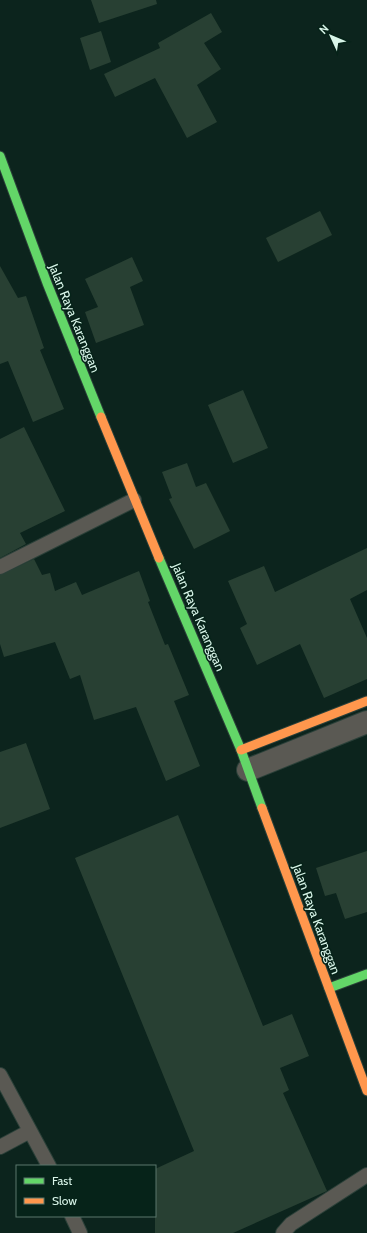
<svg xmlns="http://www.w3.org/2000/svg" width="367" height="1233" viewBox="0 0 367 1233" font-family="Cabin,sans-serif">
	<rect width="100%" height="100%" fill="#0c241d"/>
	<path fill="#284033" d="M91,0h65l1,4 -58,19z
		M211,13l11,19 -18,11 17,26 -24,16 20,37 -30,16 -32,-60 -40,19 -11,-23 56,-26 -2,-5z
		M101,31l10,31 -21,8 -10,-32z
		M320,211l12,24 -54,27 -12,-24z
		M132,257l11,24 -13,6 14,38 -48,18 -11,-31 13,-5 -13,-28z
		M0,266l18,32 8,-2 18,52 -4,2 24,59 -31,13 -25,-61 -8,3z
		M243,390l25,58 -35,15 -25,-58z
		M24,427l41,84 -45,22 6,11 -26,14v-119z
		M187,463l9,24 10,-4 24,48 -36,18 -25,-50 3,-1 -10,-26z
		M367,548v42l-17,9 17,39v41l-43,19 -24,-54 -43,21 -17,-37 7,-4 -19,-43 36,-15 11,26z
		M34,559l8,16 8,-2 5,18 21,-9 6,13 57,-24 11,30 -2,1 17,43 3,-1 21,51 -15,6 26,65 -34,15 -30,-74 -42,13 -14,-45 -10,4 -15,-37 -51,15 -4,-13v-69z
		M26,743l24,66 -50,19v-76z
		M178,815l85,211 29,-12 17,42 -29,12 9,22 -6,3 44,98 -94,42h-78v-64l39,-18 -119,-293z
		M367,851v61l-22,7 -9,-26 -11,3 -9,-28z"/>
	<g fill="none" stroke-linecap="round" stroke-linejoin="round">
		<defs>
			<path id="lane" d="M0,567l134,-67
				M0,1075l49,91
				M0,1147l30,-16
				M72,1216l8,17
				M283,1233l8,-9 76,-49"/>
			<path id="street" d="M248,770l119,-48"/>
			<path id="fast" d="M0,156l47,127 54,134
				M159,558l82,192 21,58
				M329,988l38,-14"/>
			<path id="slow" d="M101,417l58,141
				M241,750l126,-49
				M262,808l105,283"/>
		</defs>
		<use href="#lane" stroke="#2b4039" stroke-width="16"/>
		<use href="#street" stroke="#2b4039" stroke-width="24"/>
		<use href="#fast" stroke="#2b4039" stroke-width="11"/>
		<use href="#slow" stroke="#2b4039" stroke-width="11"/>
		<use href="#lane" stroke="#5a5953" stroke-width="14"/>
		<use href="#street" stroke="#5a5953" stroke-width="22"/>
		<use href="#fast" stroke="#63d668" stroke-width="9"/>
		<use href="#slow" stroke="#ff974d" stroke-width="9"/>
	</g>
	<g text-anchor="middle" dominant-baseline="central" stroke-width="3" stroke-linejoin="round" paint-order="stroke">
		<g font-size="13" fill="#d9f5e9" stroke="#062319">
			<text transform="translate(75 318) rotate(68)">Jalan Raya Karanggan</text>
			<text transform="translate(199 617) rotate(67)">Jalan Raya Karanggan</text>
			<text transform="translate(317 919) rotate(70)">Jalan Raya Karanggan</text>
		</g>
	</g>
	<rect x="16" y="1165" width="140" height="52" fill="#062319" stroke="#5a776c"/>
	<rect x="24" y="1178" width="20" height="6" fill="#63d668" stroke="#5a776c"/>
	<text x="52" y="1185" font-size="12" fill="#d9f5e9">Fast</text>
	<rect x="24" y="1198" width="20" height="6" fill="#ff974d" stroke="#5a776c"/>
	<text x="52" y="1205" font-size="12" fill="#d9f5e9">Slow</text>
	<g transform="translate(331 36) rotate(314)" stroke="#062319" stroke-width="3" paint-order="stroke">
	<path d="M0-3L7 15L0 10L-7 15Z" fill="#d9f5e9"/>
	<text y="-6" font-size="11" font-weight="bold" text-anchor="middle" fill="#d9f5e9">N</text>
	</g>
</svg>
